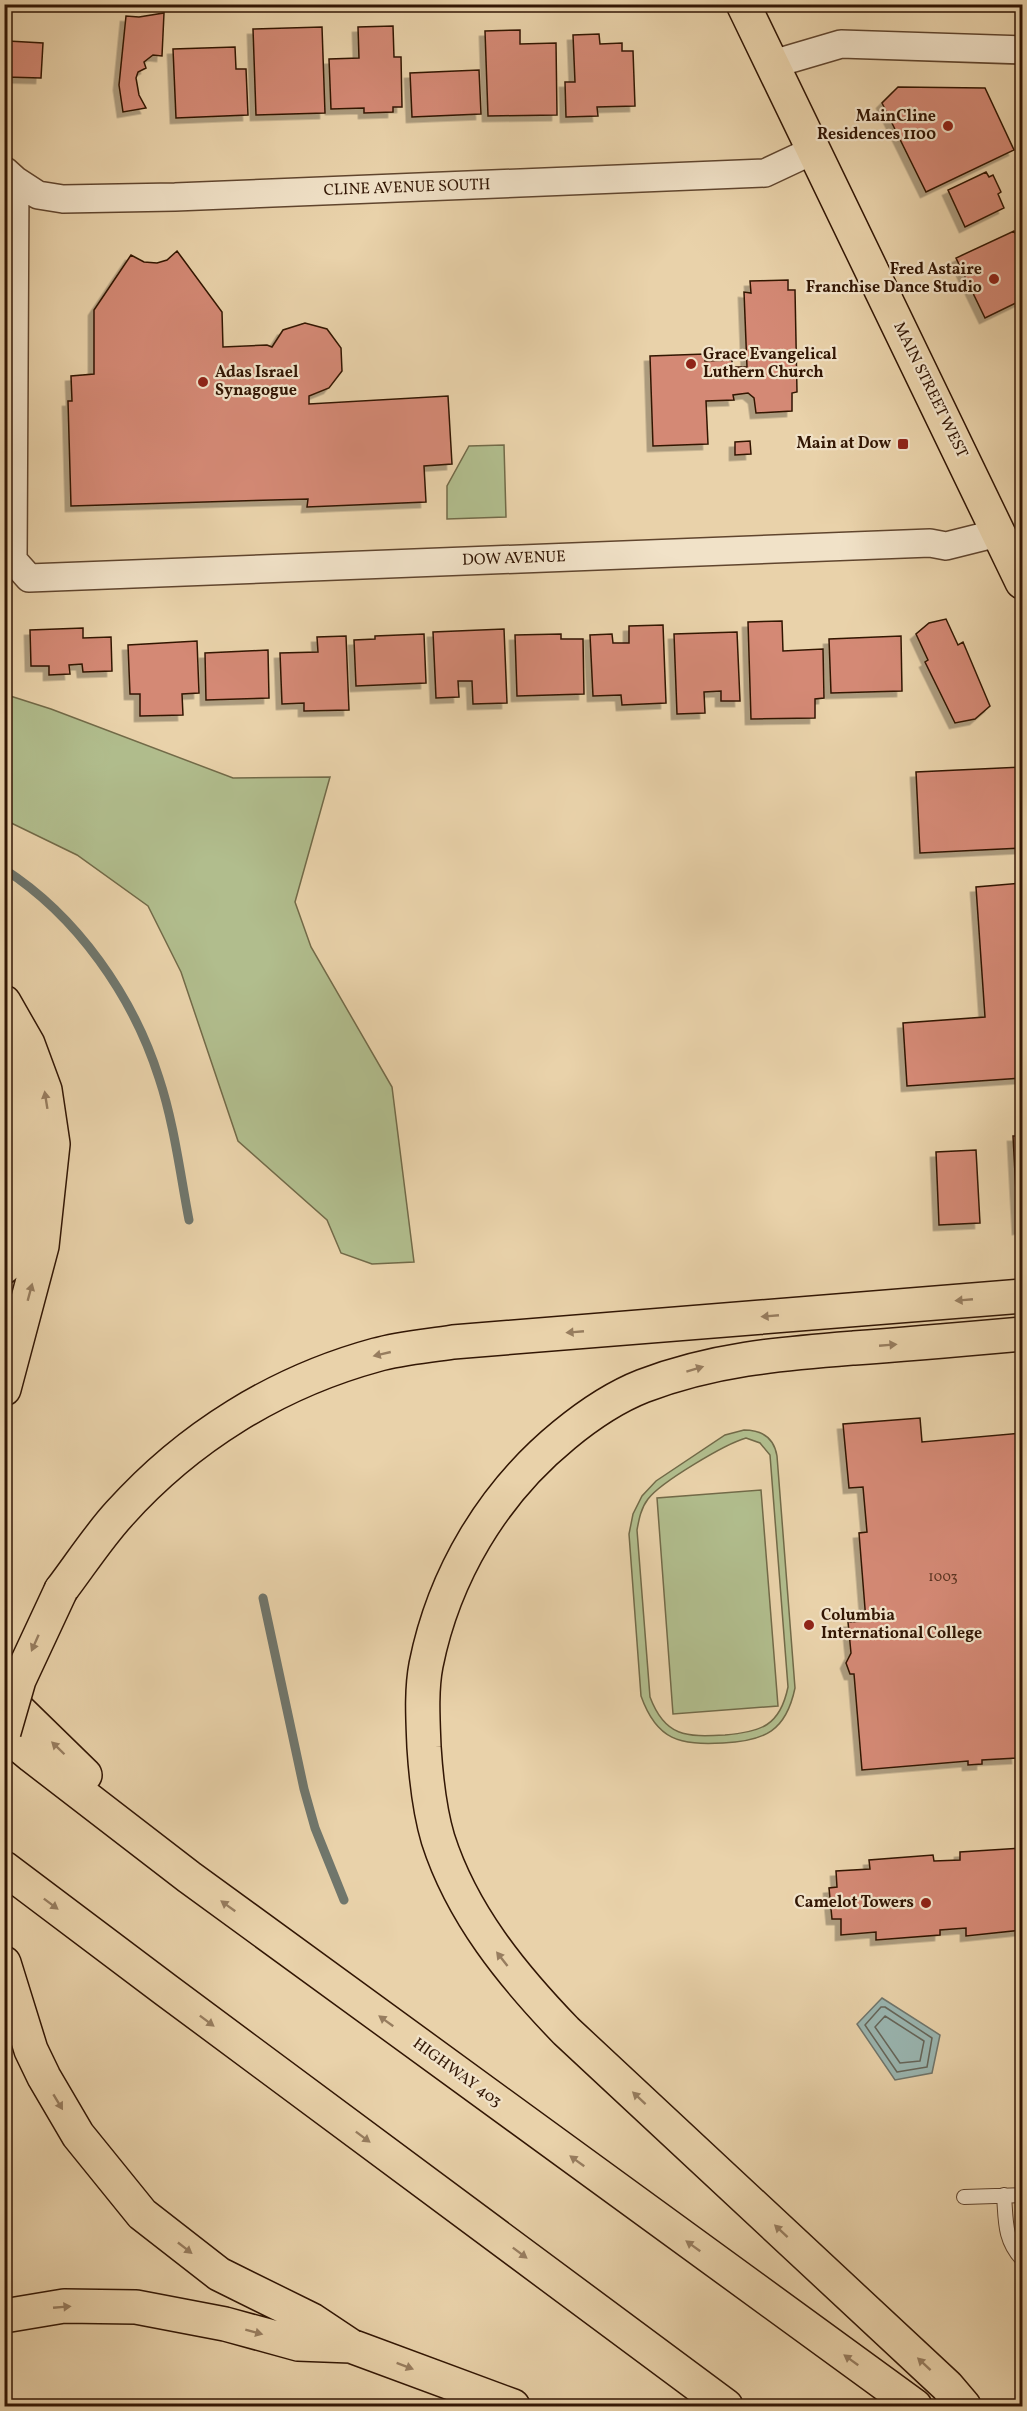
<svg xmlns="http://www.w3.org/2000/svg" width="1027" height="2411" viewBox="0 0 1027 2411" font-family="Vollkorn,serif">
	<defs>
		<filter id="shadow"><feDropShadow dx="-5.5" dy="5.5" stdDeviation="0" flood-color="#0004"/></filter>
	</defs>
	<rect width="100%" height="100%" fill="#e9d2aa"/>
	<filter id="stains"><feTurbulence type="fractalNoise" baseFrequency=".00333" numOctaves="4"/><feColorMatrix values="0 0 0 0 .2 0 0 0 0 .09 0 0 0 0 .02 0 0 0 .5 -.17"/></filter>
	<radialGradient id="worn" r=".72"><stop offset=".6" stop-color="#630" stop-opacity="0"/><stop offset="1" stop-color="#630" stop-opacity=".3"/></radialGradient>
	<path fill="#b1bd8d" stroke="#726a48" stroke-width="1.5" fill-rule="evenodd" d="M504,445l2,72 -59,2v-33l22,-40z
		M4,694l47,15 182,69 97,-1 -35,125 16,45 81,140 22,175 -42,2 -31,-11 -14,-33 -89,-79 -57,-169 -33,-66 -71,-51 -72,-35z
		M744,1430c18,0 30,8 33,26l18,232c-9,43 -30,53 -72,55 -43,2 -66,-2 -82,-47l-12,-162 4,-20 9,-18 14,-15 69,-46zM746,1438l14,5 10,12 18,232c-8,39 -27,45 -63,48 -39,2 -60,2 -75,-38l-13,-167c2,-11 4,-22 11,-31 13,-17 77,-55 98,-61z
		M761,1490l17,216 -105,8 -16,-216z"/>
	<path fill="#9ab6b1" stroke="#70766c" stroke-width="1.5" d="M882,1998l58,37 -8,38 -37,7 -38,-56z"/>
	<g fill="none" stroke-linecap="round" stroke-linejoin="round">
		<path stroke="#66665a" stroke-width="1.5" d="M881,2007h4l47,31 -5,29 -30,5 -32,-47z
			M885,2016l39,25 -4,20 -20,2 -25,-36z"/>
		<path stroke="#70766c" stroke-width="9" d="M4,869c73,47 129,127 155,209 15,45 21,95 30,142
			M263,1598l41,191 11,39 29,72"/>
	</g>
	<path fill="#d48974" stroke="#321604" stroke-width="1.5" filter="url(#shadow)" d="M164,13l-2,43 -9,-1 -9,7 2,6 -8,4 -2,6 3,17 7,13 -23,4 -4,-27 7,-69 13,1z
		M393,26l1,31h7l1,50h-9v5l-29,1v-5l-33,1 -2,-50 30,-1 -1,-31z
		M322,27l3,86 -69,2 -3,-86z
		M520,30v14l36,-1 1,72 -69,1 -3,-85z
		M599,34l1,10 22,-1v8h11l2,55 -38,1 1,9 -32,1 -1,-35h10l-2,-47z
		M8,41l35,2 -2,35 -35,-1z
		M235,47l1,22h10l2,46 -72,3 -3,-69z
		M479,70l2,44 -69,3 -2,-44z
		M898,87l87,1 29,62 -88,42 -44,-89z
		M986,172l3,5 4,-2 8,17 -3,2 6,14 -39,19 -17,-37z
		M1014,231l8,17v52l-37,18 -29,-60z
		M177,251l45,61 1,35 44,-2 5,2 11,-17 22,-7 22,6 14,19 1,23 -13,17 -20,8v8l139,-8 4,68 -28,2 2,36 -119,5 1,-8 -237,7 -3,-105h4l-1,-25 23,-2v-64l37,-55 13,7 13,1 10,-3z
		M788,280v10h7l2,102 -5,1v18l-36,2 -2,-15 -6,-5 -15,2 1,5 -28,1 2,43 -55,2 -3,-90 55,-2v7l27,-1v7h15l-3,-75 7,1 -1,-12z
		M750,441l1,13 -16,1v-13z
		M946,619l12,26 5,-3 27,64 -15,13 -20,4 -30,-61 3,-2 -12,-26 13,-11z
		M782,621l1,30 40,-2 1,49 -9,1v19l-64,1 -3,-97z
		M663,625l3,78 -44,2 -1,-10 -28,1 -3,-61 22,-1 1,9h16v-17z
		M83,628v10l28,-1 1,34 -29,1 -1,-8 -13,1 1,9 -21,1v-9h-18l-1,-36z
		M504,629l3,74 -34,1 -1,-23h-14l1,16 -23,1 -3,-66z
		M737,632l3,69h-19v-10l-17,1 1,21 -28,1 -3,-80z
		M424,634l2,49 -70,3 -2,-46 21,-1v-3z
		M561,634v5h22l1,55 -67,2 -2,-61z
		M346,636l3,74 -45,1v-8l-22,1 -2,-51 38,-1 -1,-15z
		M901,636l1,55 -71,2 -2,-54z
		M197,641l2,52 -17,1 1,21 -43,1v-22h-10l-2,-49z
		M268,650l1,48 -63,2 -1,-47z
		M1022,767v81l-102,5 -4,-81z
		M1022,883v195l-115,8 -4,-63 82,-6 -9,-130z
		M1013,1136h9v92l-4,1z
		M976,1150l4,73 -41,2 -3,-73z
		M920,1418l2,24 100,-9v311l-6,1 1,13 -35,2v4l-14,1v-4l-106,9 -8,-96h-4l-4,-11 5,-10 -3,-31 18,-1 -7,-88 8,-1 -4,-45 -14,1 -6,-64z
		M1022,1848v82l-56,6v-8l-26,2v5l-64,5v-8l-35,3v-16h-9l-3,-31 8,-1 -1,-16 34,-2 -1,-9 64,-5 1,6 26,-1v-8z"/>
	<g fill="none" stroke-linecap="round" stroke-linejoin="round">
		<defs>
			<path id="service" d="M1004,2195c2,26 0,44 18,64
				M964,2197l58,-2"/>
			<path id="minor" d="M773,64l68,-20 181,6
				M5,171l10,9 23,15 25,4 112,-2 590,-24 49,-23
				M15,180l-2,380 16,18 901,-35 16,3 52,-13"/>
			<path id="primary" d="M743,4l279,578"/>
			<path id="motorway" d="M4,1002l24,42 17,46 8,54 -11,102 -38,143
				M4,1061c29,59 17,144 0,206
				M61,1590c19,-25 37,-53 58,-76 69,-77 158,-132 257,-159 25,-7 52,-9 77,-13l569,-46
				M4,1696l81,79
				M4,1733l28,23 157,121 726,529
				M4,1868l162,122 560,416
				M4,1963l27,87 13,27 34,58 64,79 77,60 93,46 39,26 162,60
				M4,2316l60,-10 72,1 89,17 73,20 53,2
				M964,2406l-17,-20 -381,-355c-54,-56 -104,-117 -128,-192 -9,-30 -12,-61 -14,-92 -1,-26 -3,-56 2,-82 18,-90 67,-172 138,-230 23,-19 51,-38 79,-49 71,-27 136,-32 211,-38 56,-4 112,-9 168,-14"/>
		</defs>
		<use href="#service" stroke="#60452e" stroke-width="16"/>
		<use href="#minor" stroke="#60452e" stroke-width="30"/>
		<use href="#primary" stroke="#321604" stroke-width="36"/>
		<use href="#motorway" stroke="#321604" stroke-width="36"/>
		<use href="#service" stroke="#f1e2c8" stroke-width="14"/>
		<use href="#minor" stroke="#f1e2c8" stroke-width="27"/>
		<use href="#primary" stroke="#e9d2aa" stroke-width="33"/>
		<use href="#motorway" stroke="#e9d2aa" stroke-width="33"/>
		<defs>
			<path id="motorway-bridge" d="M4,1732l15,-52 42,-90"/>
		</defs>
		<use href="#motorway-bridge" stroke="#321604" stroke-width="36" stroke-linecap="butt"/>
		<use href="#motorway-bridge" stroke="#e9d2aa" stroke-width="33"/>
	</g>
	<defs><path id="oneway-solid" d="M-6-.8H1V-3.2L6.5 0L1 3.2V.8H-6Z" transform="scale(1.5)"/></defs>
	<g fill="#977d5f">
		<use href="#oneway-solid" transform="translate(46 1100) rotate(-99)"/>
		<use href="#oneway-solid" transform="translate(30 1292) rotate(-75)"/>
		<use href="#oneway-solid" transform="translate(964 1300) rotate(175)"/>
		<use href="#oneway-solid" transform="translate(770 1316) rotate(175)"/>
		<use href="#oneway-solid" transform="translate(575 1332) rotate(175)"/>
		<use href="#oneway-solid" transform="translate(888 1345) rotate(-5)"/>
		<use href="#oneway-solid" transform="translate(382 1354) rotate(167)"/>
		<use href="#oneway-solid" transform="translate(695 1369) rotate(-17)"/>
		<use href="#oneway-solid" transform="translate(35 1643) rotate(114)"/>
		<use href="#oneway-solid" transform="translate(58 1748) rotate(-136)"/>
		<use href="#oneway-solid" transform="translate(51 1904) rotate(37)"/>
		<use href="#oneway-solid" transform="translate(228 1906) rotate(-144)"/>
		<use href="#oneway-solid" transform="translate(502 1959) rotate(-128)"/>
		<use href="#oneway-solid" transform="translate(207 2021) rotate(37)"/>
		<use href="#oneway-solid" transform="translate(386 2021) rotate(-144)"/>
		<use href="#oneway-solid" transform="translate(639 2098) rotate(-137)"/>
		<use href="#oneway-solid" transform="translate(58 2102) rotate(59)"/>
		<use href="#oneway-solid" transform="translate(363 2137) rotate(37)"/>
		<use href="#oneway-solid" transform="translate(577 2161) rotate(-144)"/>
		<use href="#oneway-solid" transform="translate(781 2231) rotate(-137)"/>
		<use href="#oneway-solid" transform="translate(693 2246) rotate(-144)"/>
		<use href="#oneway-solid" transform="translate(185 2248) rotate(38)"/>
		<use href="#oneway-solid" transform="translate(520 2253) rotate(37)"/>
		<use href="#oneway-solid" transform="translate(62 2307) rotate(-5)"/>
		<use href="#oneway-solid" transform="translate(254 2332) rotate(15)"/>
		<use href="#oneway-solid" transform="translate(851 2360) rotate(-144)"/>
		<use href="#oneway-solid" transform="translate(924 2364) rotate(-137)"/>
		<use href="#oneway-solid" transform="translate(405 2366) rotate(21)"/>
	</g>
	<g fill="#8f2418" stroke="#f1e2c8" stroke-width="2">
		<circle cx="948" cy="126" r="6"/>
		<circle cx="994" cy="279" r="6"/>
		<circle cx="691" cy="364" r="6"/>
		<circle cx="203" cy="382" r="6"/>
		<rect x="897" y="438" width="12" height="12" rx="3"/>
		<circle cx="809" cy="1625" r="6"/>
		<circle cx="926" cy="1903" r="6"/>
	</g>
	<g text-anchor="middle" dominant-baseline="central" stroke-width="4.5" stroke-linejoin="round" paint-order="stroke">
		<g font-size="14" fill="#5a3320">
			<text x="943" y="1577">1003</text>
		</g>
		<g font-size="16" font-weight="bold" fill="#321604" stroke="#f1e2c8" text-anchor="end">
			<text x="936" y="117">MainCline<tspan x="936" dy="18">Residences 1100</tspan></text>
			<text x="982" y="270">Fred Astaire<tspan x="982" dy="18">Franchise Dance Studio</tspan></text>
			<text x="703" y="355" text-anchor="start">Grace Evangelical<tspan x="703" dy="18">Luthern Church</tspan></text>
			<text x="215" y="373" text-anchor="start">Adas Israel<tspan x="215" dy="18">Synagogue</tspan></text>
			<text x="891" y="444">Main at Dow</text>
			<text x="821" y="1616" text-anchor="start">Columbia<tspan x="821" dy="18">International College</tspan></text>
			<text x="914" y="1903">Camelot Towers</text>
		</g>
		<g font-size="16" fill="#321604" stroke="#f1e2c8">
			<text transform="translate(407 188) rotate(-2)">CLINE AVENUE SOUTH</text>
			<text transform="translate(930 390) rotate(64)">MAIN STREET WEST</text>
			<text transform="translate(514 559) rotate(-2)">DOW AVENUE</text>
			<text transform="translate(457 2073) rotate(36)">HIGHWAY 403</text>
		</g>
	</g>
	<rect width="1027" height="2411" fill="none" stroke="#e9d2aa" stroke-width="24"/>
	<rect x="6" y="6" width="1015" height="2399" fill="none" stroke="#321604" stroke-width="3"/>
	<rect x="12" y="12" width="1003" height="2387" fill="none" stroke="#321604" stroke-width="1.5"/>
	<rect width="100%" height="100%" filter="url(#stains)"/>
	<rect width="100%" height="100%" fill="url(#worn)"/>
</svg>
